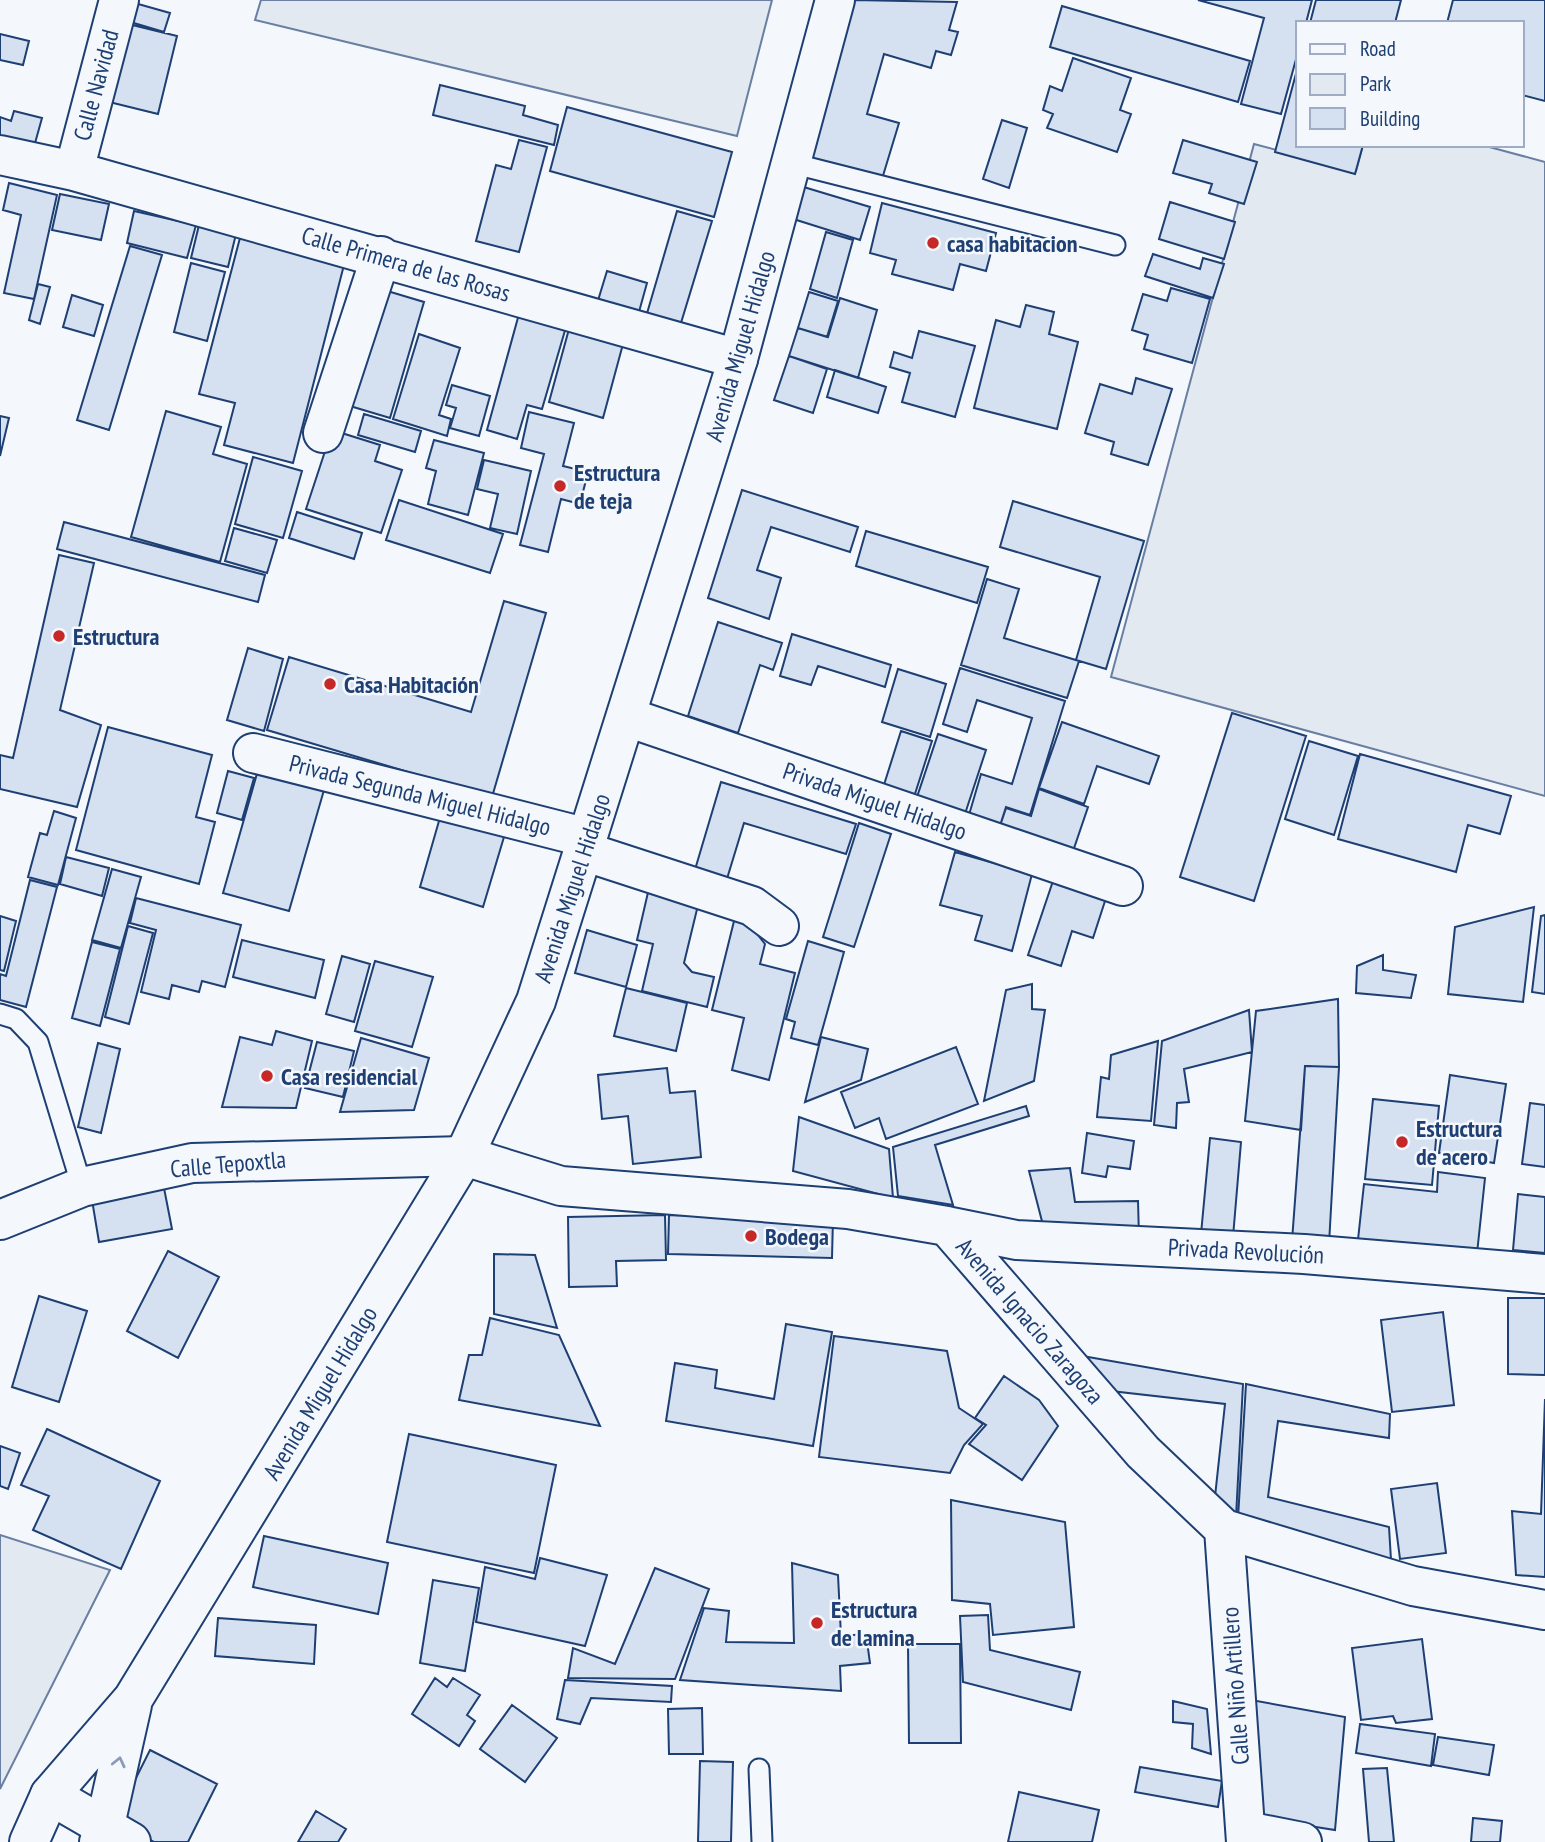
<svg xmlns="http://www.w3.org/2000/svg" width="1545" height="1842" viewBox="0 0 1545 1842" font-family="'PT Sans Narrow',sans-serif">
	<rect width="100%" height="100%" fill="#f4f7fb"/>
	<path fill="#e3e9f0" stroke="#687fa3" stroke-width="2" d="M261,0h511l-35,136 -482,-116z
		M1254,144l102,27 7,-26h119l63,17v634l-434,-119z
		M0,1535l110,35 -110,219z"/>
	<path fill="#d5e0f0" stroke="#1d3f73" stroke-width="2" d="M124,0l46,13 -6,19 -47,-14z
		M853,0l104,2 -8,28 9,2 -7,23 -15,-4 -5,17 -47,-14 -17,60 32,9 -17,56 -75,-22z
		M1198,0h114l-6,23h-8v29l-17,62 -40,-10 23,-86z
		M1316,0h85l-6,23h-85z
		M1453,0h92v101l-23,-6v-72h-75z
		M1062,6l188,55 -12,41 -188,-55z
		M116,21l61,15 -19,78 -61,-15z
		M0,34l29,7 -6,24 -23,-5z
		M1073,58l58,20 -11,32 11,4 -14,38 -70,-24 6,-14 -10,-4 7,-24 12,5z
		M1298,66v79h65l-8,29 -80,-22z
		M440,85l85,21 -2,9 35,10 -4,20 -121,-30z
		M567,107l165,45 -18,65 -164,-46z
		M14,111l28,7 -10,36 -32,-8v-29l11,4z
		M1002,120l25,8 -18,60 -26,-9z
		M519,140l28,7 -28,105 -43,-11 20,-76 15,4z
		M1183,140l74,22 -13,42 -35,-11 3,-9 -39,-11z
		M9,183l48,12 -23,104 -30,-6 17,-78 -18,-5z
		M797,185l73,22 -10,33 -73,-23z
		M60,194l49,10 -8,36 -49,-10z
		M1170,202l65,20 -11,37 -65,-20z
		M882,203l114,30 -10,38 -26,-7 -7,26 -61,-16 4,-14 -26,-7z
		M134,211l62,14 -9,33 -60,-15z
		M677,211l35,10 -35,115 -34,-9z
		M199,225l37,9 -8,33 -37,-9z
		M826,232l27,8 -16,58 -27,-9z
		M241,234l104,27 -52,202 -69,-18 11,-42 -36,-9z
		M130,246l32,9 -53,175 -32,-10z
		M1153,254l47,15 3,-11 21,6 -11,34 -68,-22z
		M191,263l34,9 -18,69 -33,-9z
		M607,271l40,12 -10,36 -41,-12z
		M38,284l12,3 -10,37 -11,-4z
		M374,287l50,15 -34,116 -50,-15z
		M1171,288l39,11 -18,64 -48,-14 4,-14 -16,-5 11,-36 24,7z
		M809,292l29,9 -11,36 -29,-9z
		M72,295l31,10 -9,31 -31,-9z
		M840,298l37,12 -19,68 -69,-22 9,-28 30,9z
		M1026,305l28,7 -5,22 29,8 -21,87 -83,-21 22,-88 24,7z
		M519,314l47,13 -24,82 -15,-4 -10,34 -30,-9z
		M569,329l54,15 -20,74 -54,-16z
		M919,331l56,15 -20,71 -53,-15 8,-29 -20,-6 4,-15 18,6z
		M419,334l41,14 -21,67 12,4 -4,17 -54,-17z
		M789,356l38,13 -14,44 -39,-13z
		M835,370l51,17 -8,26 -51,-16z
		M1136,378l36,11 -24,76 -37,-11 3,-12 -29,-9 15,-49 32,10z
		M452,385l38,11 -11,40 -29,-8 6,-20 -10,-3z
		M166,411l55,16 -8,27 34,10 -27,98 -89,-25z
		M529,412l45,11 -11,43 25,6 -8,32 -19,-5 -13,53 -28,-7 24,-91 -23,-6z
		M364,414l57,17 -6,21 -57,-17z
		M0,416l9,2 -9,38z
		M332,430l48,15 -5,16 27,9 -21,63 -75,-24z
		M434,440l50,13 -16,62 -40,-11 8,-33 -10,-3z
		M253,457l49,14 -19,67 -48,-14z
		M484,460l47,11 -14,63 -27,-6 8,-34 -21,-5z
		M742,490l116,37 -8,25 -79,-25 -14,43 24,8 -12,41 -61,-21z
		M399,500l104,34 -13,39 -104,-33z
		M1013,501l131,40 -38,128 -30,-9 24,-83 -100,-30z
		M297,512l65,21 -8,26 -65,-21z
		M64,522l201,53 -7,27 -201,-53z
		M234,528l43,12 -10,33 -42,-12z
		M866,531l122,36 -11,36 -121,-37z
		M59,555l35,8 -34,147 41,15 -24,82 -77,-18v-34l13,3z
		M987,579l32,10 -15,49 75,23 -12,37 -106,-33z
		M504,601l42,12 -54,184 -225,-67 22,-73 182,55z
		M718,622l64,21 -9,27 -13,-5 -22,68 -50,-17z
		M792,634l99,31 -6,22 -67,-21 -7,19 -31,-9z
		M248,648l35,11 -19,72 -37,-11z
		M960,668l105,33 -35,114 -24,-8 -9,28 -31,-10 15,-51 31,10 20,-66 -55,-18 -10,32 -24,-8z
		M898,669l48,15 -16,53 -48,-15z
		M1232,713l74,23 -52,165 -74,-24z
		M1062,722l97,34 -10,28 -52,-18 -13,38 -45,-16z
		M108,727l104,28 -16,62 19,5 -16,62 -123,-34z
		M901,731l31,10 -19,59 -31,-9z
		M938,734l48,16 -24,73 -48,-17z
		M1309,741l49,15 -24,79 -49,-16z
		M1360,754l151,42 -11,38 -32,-9 -12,47 -118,-33z
		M258,770l66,20 -35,121 -66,-18z
		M228,771l26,7 -12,42 -25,-7z
		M721,782l135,42 -10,30 -102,-31 -18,59 -32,-9z
		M1039,789l49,18 -18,53 -73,-25 9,-27 25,8z
		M443,807l64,20 -24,80 -63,-20z
		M54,811l22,7 -18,67 -30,-8 12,-44 7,2z
		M859,823l32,11 -37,113 -31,-10z
		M955,852l77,22 -20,77 -37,-11 7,-24 -42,-11z
		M66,857l43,11 -7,28 -42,-12z
		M112,869l29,8 -20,71 -29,-8z
		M30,880l27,7 -31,120 -26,-7v-26l6,2z
		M1053,881l53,17 -13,40 -21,-7 -11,35 -33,-11z
		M649,888l50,13 -15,62 8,9 22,5 -7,30 -65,-16 11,-47 -16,-4z
		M136,898l105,27 -16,62 -23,-6 -3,11 -27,-7 -3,14 -28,-7 15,-62 -26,-7z
		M1534,907l-11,95 -75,-8 7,-67z
		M737,909l28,35 -5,20 35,9 -26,107 -37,-10 12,-52 -32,-8z
		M1545,915v79l-13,-2 9,-76z
		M0,916l16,5 -12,50 -4,-1z
		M128,926l25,7 -24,91 -24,-7z
		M587,930l50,15 -11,42 -51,-14z
		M242,940l82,20 -9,38 -82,-21z
		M808,941l36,11 -26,93 -27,-7 4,-16 -9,-3z
		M92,942l28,7 -20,77 -28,-8z
		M1383,955v15l33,5 -5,23 -55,-5 1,-27z
		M342,956l28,8 -16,58 -28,-8z
		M375,961l58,16 -21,70 -57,-16z
		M1032,984v25l13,1 -11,71 -50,20 22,-111z
		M626,988l61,15 -11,48 -62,-15z
		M1338,999l1,68 -34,-1 -4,64 -56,-9 11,-110z
		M1249,1010l3,42 -68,17 5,33 -12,1 -1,25 -22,-3 8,-84z
		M276,1031l36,10 -16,67 -74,-1 18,-70 32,8z
		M821,1037l47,12 -7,31 -56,22z
		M361,1038l68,20 -15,52 -74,2z
		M1158,1041l-7,80 -54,-4 4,-40 8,2 2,-24z
		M317,1042l37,9 -11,46 -38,-9z
		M98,1043l22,6 -19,84 -23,-6z
		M956,1047l22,57 -92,35 -7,-21 -24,10 -14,-36z
		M1305,1066l34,1 -10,177 -37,-3z
		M667,1068l3,25 25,-2 6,66 -68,7 -5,-48 -26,3 -4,-44z
		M1450,1075l56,9 -12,79 -55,-10z
		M1373,1099l66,7 -7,79 -67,-6z
		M1530,1103l15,2v62l-23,-3z
		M1026,1106l3,10 -94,29 18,60 -55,-9 -5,-49z
		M799,1117l90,32 4,49 -100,-27z
		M1087,1133l47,8 -4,28 -22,-3 -2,11 -24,-4z
		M1210,1138l31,4 -8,95 -32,-3z
		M1070,1168l5,34 63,-1 1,36 -95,-8 -15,-58z
		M1438,1172l47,6 -9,85 -119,-14 7,-65 73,8z
		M164,1188l8,41 -73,13 -7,-42z
		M1518,1194l27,3v56l-32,-3z
		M665,1215l1,45 -50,1 1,25 -48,1 -1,-70z
		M669,1215l164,4 -1,39 -164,-4z
		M168,1251l51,26 -41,81 -51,-27z
		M494,1254l41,1 22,73 -63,-14z
		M39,1296l48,15 -28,91 -47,-15z
		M1508,1298h37v77l-37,-1z
		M1443,1312l11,93 -62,7 -11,-92z
		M490,1318l69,17 41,91 -141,-26 10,-45h13z
		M786,1324l46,8 -19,114 -147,-25 9,-58 42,7 -2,18 59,11z
		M834,1336l113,15 12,57 24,16 -19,21 -14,28 -131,-16z
		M1071,1354l172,30 -7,133 -22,-11 11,-102 -123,-14z
		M1004,1376l35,24 19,26 -36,54 -53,-36 17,-19 -11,-7z
		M1246,1384l144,30 -1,24 -111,-17 -10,76 121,30 2,33 -153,-42z
		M1545,1399v178l-29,-2 -4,-64 29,3z
		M47,1429l113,52 -39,88 -88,-39 16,-34 -28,-11z
		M409,1434l147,31 -22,108 -147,-31z
		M0,1446l20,7 -12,36 -8,-3z
		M1437,1483l9,70 -46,6 -9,-70z
		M951,1500l114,22 9,105 -81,8 -3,-31 -38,-4z
		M264,1536l124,27 -10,51 -125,-27z
		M540,1558l67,17 -22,71 -109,-24 9,-55 50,12z
		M792,1563l46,12 3,61 25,-2 4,29 -30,3 1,25 -161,-11 24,-72 25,3 -3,31 68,1z
		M655,1568l54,21 -34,90 -107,-1 5,-30 42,16z
		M433,1580l46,8 -14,83 -45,-8z
		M988,1615l2,35 90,22 -9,38 -108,-28 -3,-66z
		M218,1618l98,7 -2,39 -99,-8z
		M1422,1639l10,80 -36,4 -3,-7 -32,4 -9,-72z
		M908,1644h52l1,99h-52z
		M435,1678l12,9 6,-9 27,17 -13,20 8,6 -16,25 -47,-32z
		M565,1680l107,6 -1,16 -80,-4 -11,26 -23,-5z
		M1240,1698l105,19 -10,113 -83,-13z
		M1173,1701l34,8 4,45 -19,-6 1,-24 -20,-2z
		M512,1705l45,33 -32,44 -45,-33z
		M702,1708l1,46h-34l-1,-45z
		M1360,1724l75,10 -4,32 -75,-13z
		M1438,1737l56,8 -5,30 -56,-10z
		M150,1750l67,34 -29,58h-34l-40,-20z
		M700,1761l33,1 -2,80h-33z
		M1140,1767l82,14 -4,26 -83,-15z
		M1387,1768l7,74h-25l-6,-73z
		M1019,1792l80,18 -7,32h-84z
		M316,1811l30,18 -8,13h-40z
		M1473,1818l29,3 -2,21h-29z"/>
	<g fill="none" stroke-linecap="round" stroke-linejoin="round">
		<defs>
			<path id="service" d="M791,163l324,82
				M0,1014l16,5 22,23 44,145
				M759,1769l3,73"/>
			<path id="minor" d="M0,155l74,16 664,188
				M74,171l45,-171
				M323,433l58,-177
				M627,717l496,169
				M253,753l335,85
				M583,851l169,55 27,20
				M0,1220l82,-33 110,-24 272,-7 97,30 287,23 99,17 196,226 81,77 189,57 132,24
				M947,1226l69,14 288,14 241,20
				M1224,1529l22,313
				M50,1795l81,47
				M1246,1831l56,11"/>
			<path id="secondary" d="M29,1842l21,-47 83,-96 331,-543 72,-155 202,-642 97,-359
				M99,1842l6,-17 27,-120"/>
		</defs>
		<use href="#service" stroke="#1d3f73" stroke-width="23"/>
		<use href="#minor" stroke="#1d3f73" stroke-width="42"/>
		<use href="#secondary" stroke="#1d3f73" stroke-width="42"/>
		<use href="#service" stroke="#f4f7fb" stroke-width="19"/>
		<use href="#minor" stroke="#f4f7fb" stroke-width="38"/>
		<use href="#secondary" stroke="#f4f7fb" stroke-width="38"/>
	</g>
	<defs><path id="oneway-chevron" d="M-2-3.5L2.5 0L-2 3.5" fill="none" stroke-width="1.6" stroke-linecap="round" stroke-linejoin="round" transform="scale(1.75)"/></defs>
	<use stroke="#889bb7" href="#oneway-chevron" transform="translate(119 1762) rotate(-77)"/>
	<g fill="#c62828" stroke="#f4f7fb" stroke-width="2.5">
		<circle cx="933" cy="243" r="7"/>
		<circle cx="560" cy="486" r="7"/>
		<circle cx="59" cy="636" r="7"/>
		<circle cx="330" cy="684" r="7"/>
		<circle cx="267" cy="1076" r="7"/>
		<circle cx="1402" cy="1142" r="7"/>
		<circle cx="751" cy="1236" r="7"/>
		<circle cx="817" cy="1623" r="7"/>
	</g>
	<g text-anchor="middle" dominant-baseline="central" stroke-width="5" stroke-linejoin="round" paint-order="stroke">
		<g font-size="24" fill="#1d3f73" stroke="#f4f7fb">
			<text transform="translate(96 85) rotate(-75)">Calle Navidad</text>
			<text transform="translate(406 264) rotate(16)">Calle Primera de las Rosas</text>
			<text transform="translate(740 346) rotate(-74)">Avenida Miguel Hidalgo</text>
			<text transform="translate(420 795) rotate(14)">Privada Segunda Miguel Hidalgo</text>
			<text transform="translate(875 801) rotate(19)">Privada Miguel Hidalgo</text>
			<text transform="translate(572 888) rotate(-72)">Avenida Miguel Hidalgo</text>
			<text transform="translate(228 1164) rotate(-5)">Calle Tepoxtla</text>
			<text transform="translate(1246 1251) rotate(3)">Privada Revolución</text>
			<text transform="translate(1030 1321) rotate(49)">Avenida Ignacio Zaragoza</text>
			<text transform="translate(320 1393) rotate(-59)">Avenida Miguel Hidalgo</text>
			<text transform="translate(1235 1686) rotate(-94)">Calle Niño Artillero</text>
		</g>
		<g font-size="24" font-weight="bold" fill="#1d3f73" stroke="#f4f7fb" text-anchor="start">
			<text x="947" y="243">casa habitacion</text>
			<text x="574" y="472">Estructura<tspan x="574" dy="28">de teja</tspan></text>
			<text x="73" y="636">Estructura</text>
			<text x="344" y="684">Casa Habitación</text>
			<text x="281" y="1076">Casa residencial</text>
			<text x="1416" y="1128">Estructura<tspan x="1416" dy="28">de acero</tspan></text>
			<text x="765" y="1236">Bodega</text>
			<text x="831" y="1609">Estructura<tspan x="831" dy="28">de lamina</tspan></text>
		</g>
	</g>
	<rect x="1296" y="21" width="228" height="126" fill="#f4f7fb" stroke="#9eadc5" stroke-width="2"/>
	<rect x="1310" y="44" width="35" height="10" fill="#f4f7fb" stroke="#9eadc5" stroke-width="2"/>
	<text x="1360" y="56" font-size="21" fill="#1d3f73">Road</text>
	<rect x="1310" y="74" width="35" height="21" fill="#e3e9f0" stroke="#9eadc5" stroke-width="2"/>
	<text x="1360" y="91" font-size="21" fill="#1d3f73">Park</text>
	<rect x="1310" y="108" width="35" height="21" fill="#d5e0f0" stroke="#9eadc5" stroke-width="2"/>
	<text x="1360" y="126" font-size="21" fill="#1d3f73">Building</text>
</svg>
